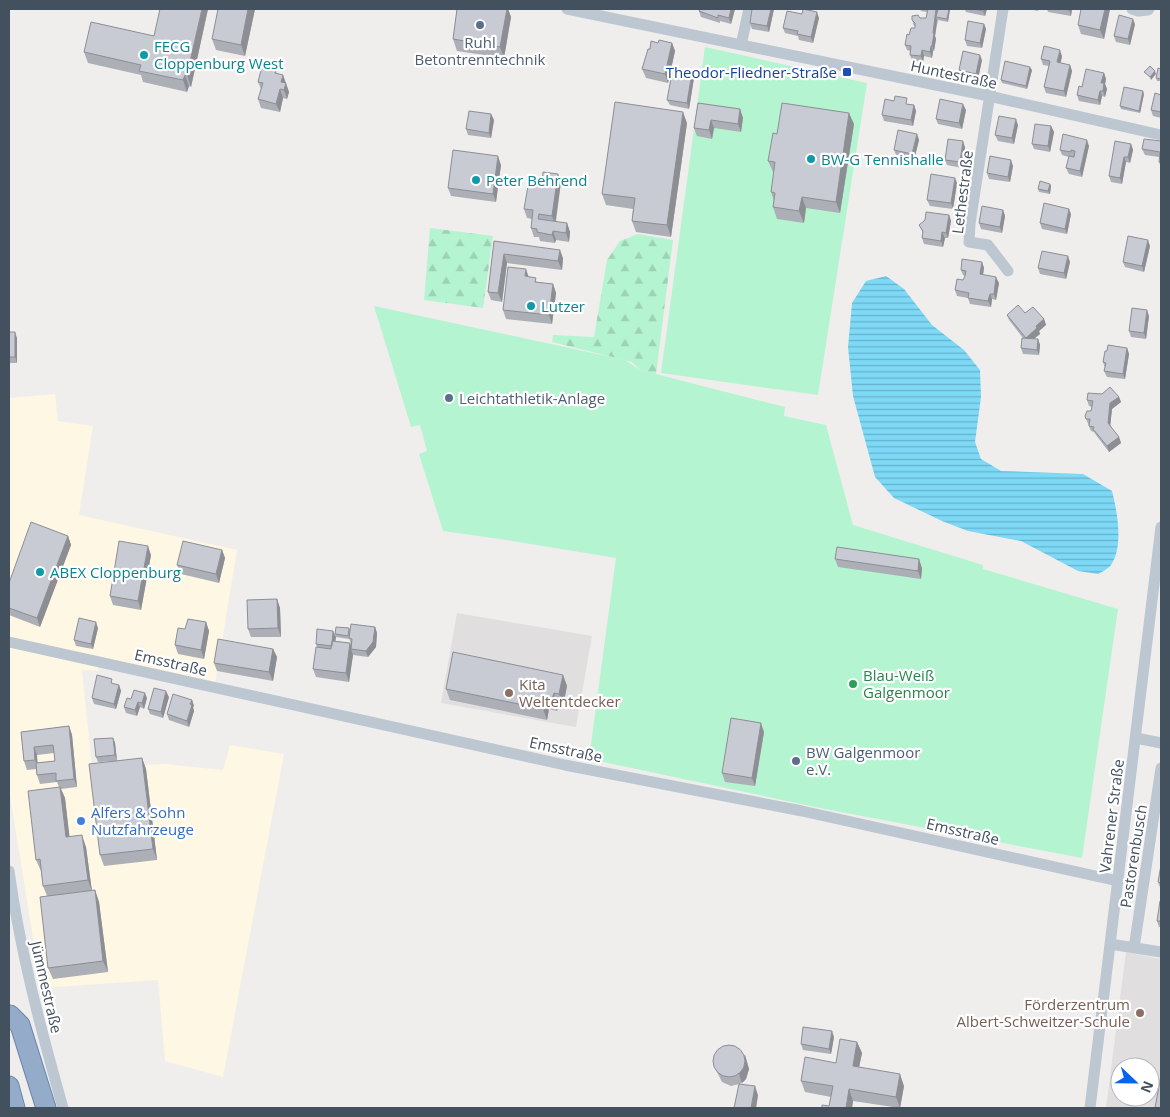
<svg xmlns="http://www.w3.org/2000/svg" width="1170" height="1117" viewBox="0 0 1170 1117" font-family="'Open Sans',sans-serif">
	<defs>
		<pattern id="forest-firs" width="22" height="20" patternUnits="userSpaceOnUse" patternTransform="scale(1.25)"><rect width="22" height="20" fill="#b5f4d0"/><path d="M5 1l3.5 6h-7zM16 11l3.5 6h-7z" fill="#9dd3b5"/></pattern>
		<pattern id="water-rules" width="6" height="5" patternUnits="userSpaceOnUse" patternTransform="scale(1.25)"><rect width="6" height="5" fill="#7dd9f6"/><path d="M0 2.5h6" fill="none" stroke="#68b2ca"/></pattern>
	</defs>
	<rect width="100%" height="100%" fill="#f0eded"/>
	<path fill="#fef7e3" d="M55,394l3,27 35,5 -14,89 158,35 -22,134 -115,-26 -2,13 -16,-1 10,97 72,-3 59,6 7,-25 54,9 -61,323 -58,-16 -7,-81 -117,8 -32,-199v-391z"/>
	<path fill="#e1dedf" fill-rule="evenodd" d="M457,613l135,23 -16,91 -135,-24z
		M1126,952l35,7v149h-55zM1120,1067h30v30h-30z"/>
	<path fill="url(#forest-firs)" d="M430,228l63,8 -10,72 -59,-8z
		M638,234l35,6 -17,134 -16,-4 -8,-8 -80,-20 1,-7 41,2 13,-77 13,-19z"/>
	<path fill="#b5f4d0" d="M705,47l162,36 -49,312 -157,-22z
		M374,306l251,54 15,10 145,37 -1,9 42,9 27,100 130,40v4l135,40 -36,249 -262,-50 -231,-49 27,-201 -109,-18 -64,-9 -24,-77 8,-3 -7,-26 -9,2z"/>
	<path fill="url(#water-rules)" d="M886,276l18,13 28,36 32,25 16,20 1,27 -6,45 6,17 20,12 82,3 29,17c5,20 12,55 -1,74 -3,4 -9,7 -13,9l-20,-3 -57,-30 -53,-10 -26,-10 -48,-23 -19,-21 -22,-81 -5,-49 4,-44 14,-22z"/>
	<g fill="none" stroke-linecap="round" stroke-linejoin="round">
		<defs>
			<path id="trunk" d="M10,1015l10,10 26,83
				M9,1086l6,22"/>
		</defs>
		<use href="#trunk" stroke="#6a88ae" stroke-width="21"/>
		<path stroke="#bcc7d1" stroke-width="11" d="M567,9l422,87 172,39
			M1003,9l-33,215 -1,18 19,3 20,26
			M1132,9l6,2 10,-1 1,-1
			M741,45l8,-36
			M9,642l556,123 237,46 316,70
			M1136,738l25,5
			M9,871c11,80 32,159 54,237
			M1110,944l51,8
			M1134,948l27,-180
			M1090,1108l71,-581"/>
		<use href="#trunk" stroke="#94acca" stroke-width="19"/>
	</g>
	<path fill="#acafb6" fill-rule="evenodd" d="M208,9l-17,78 -2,-1 -2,6 -44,-10 -2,-7 -53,-12 -4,-11 70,-16z
		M255,9l-10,47 -29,-6 -4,-11z
		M457,9h51l3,8 -7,41 -47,-7 -4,-12z
		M700,9h35l-4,15 -11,-3v2l-19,-6 -2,-6z
		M774,9l-5,23 -17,-3 -2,-6z
		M920,9h30l-2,13 -10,-2 -3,16 1,3 -2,12h-1l-1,7 -8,-2 -1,6 -11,-2 -2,-5v-4l-3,-1 -2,-5 4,-10 6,-7v-2h-1l-2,-6 8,-2h6l1,-6 -6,-1z
		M965,9h22l-2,7 -19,-4z
		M1028,9h10v2z
		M1047,9h25l-1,7 -23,-4z
		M1110,9l-6,30 -23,-5 -3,-9z
		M802,14l17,4 -6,25 -14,-3 -1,-4 -13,-3 -2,-5z
		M984,24l2,5 -4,19 -15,-2 -2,-6z
		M1135,24l-5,21 -14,-3 -2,-6z
		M658,43h14l3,8 -7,32 -22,-5 -4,-9z
		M1062,56l-1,7 9,2 2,6 -6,26 -20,-4 -2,-6 5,-21 -6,-1 -2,-6z
		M982,60l-4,19 -17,-3 -2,-6z
		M1161,69v12h-4l-1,-3z
		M276,70l1,4 6,1 6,17 -2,7 -4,-1 -3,14 -19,-4 -3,-9 3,-10 -3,-7z
		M1032,70l-5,19 -25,-6 -1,-3z
		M1104,73l2,6 -1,5 2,5 -2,8 -3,-1 -2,9 -21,-4 -2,-6 5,-8z
		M694,78l-5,31 -19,-4 -3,-5z
		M1144,94l-4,19 -19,-4 -1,-3z
		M1161,95v23l-8,-2 -2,-6z
		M698,103l42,6 3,9 -2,14 -27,-4 -2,11 -15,-3 -3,-8z
		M909,104l5,1 2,6 -3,15 -29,-5 -2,-6z
		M966,110l-4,19 -24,-5 -2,-5z
		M491,114l3,6 -3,18 -23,-3 -2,-6z
		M687,123l-16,114 -35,-5 -4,-11 1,-12 -27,-4 -4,-11z
		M854,124l-14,89 -34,-5 -2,15 -27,-4 -4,-12 1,-6 -3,-9 3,-19 -1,-1 -5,-11 9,-27z
		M1018,125l-4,19 -16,-3 -3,-6z
		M1051,126l3,6 -4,20 -16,-3 -2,-5z
		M917,134l2,6 -5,20 -18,-5 -2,-5z
		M1161,141v27l-2,-6v-5l-14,-2 -3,-6z
		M1131,144l2,6 -3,13 -4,-1 -4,22 -11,-2 -2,-6z
		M1089,146l-7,31 -13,-3 -3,-6 3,-11 -7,-2 -2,-5z
		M965,147l-3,21 -15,-3 -2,-5z
		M501,165l-5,37 -45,-6 -3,-8z
		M1013,166l-3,16 -21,-3 -2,-6z
		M542,182h19l-5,40 11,1 3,9 -1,10 -13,-2 -1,3 -15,-2 -1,-4h-5l-3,-9 1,-9 -5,-1 -3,-9z
		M957,183l-4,26 -23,-3 -3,-6z
		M1050,184l1,2 -1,8 -11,-2 -1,-3z
		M1003,210l2,6 -3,17 -21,-4 -2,-6z
		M1071,214l-4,20 -25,-5 -2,-6z
		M949,215l2,6 -3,17h-3l-2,9 -19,-3 -2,-6 1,-5 -4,-8z
		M494,241l69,17 -1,12 -55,-7 -5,39 -11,-2 -3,-8z
		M1150,246l-6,26 -19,-5 -2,-5z
		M982,262l2,6 -1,7 16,8 -3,17 -4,-1 -1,8 -21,-3 -2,-6 -11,-2 -2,-6 8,-10 2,-4 -2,-1 -2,-5z
		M1070,262l-4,17 -26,-5 -2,-6z
		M529,277l8,5 16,2 3,9 -4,31 -46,-5 -3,-9z
		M1025,313l19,6 2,6 -7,6 1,3 -6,5h4l2,6 -1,10 -16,-1 -2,-6 2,-10 -14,-18 -2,-5z
		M1149,316l-3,23 -15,-2 -2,-6z
		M9,332l8,6v25h-8z
		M1127,348l2,6 -4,25 -18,-2 -3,-6 1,-3 -2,-6 4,-11z
		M1119,397l2,5 -9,7 -2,17 9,11 2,6 -12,9 -13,-17 -2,-3 -3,-1 -6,-15 6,-5 1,-4 -3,-1 -2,-6z
		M68,536l3,9 -31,82 -31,-12v-32z
		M222,550l3,8 -6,25 -38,-9 -4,-9z
		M151,555l-10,55 -28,-5 -3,-9z
		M835,559l87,9 -1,11 -83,-12z
		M277,599l3,9 1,29h-30l-3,-8z
		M206,622l3,9 -5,28 -26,-5 -3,-9 10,-16z
		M375,627l2,6 -1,14 -8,10 -15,-2 -4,27 -33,-5 -3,-8 4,-22 -1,-3 20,-7 -1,4 15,2 1,3v-2l-2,-6z
		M98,628l-5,21 -17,-3 -2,-6z
		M349,628l1,3 -1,8 -13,-2 -1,-3z
		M273,649l4,8 -4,24 -56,-10 -3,-8z
		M563,675l4,11 -4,20 -5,-1 -1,6 -8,-2 -2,11 -97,-20 -4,-11z
		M119,685l2,6 -5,18 -22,-5 -2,-6z
		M169,697l-6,21 -13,-4 -2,-5z
		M147,698l-3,11 -4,-2 -3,9 -11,-3 -2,-6z
		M192,700l2,6 -1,1 1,4 -5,16 -20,-7 -2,-6z
		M69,726l3,9 5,52 -16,2 4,9 4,39 17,10 6,44 3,-1 4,12 9,70 -55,7 -5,-11 -1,-72 -4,-10 -2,-15 -5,-11 23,-73 -2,-5 -17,2 -3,-9 -1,-6 -9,1 -3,-9 -3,-29zM54,753l1,8 -18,2v-8z
		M764,732l-9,54 -30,-4 -3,-9z
		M113,738l2,5 2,18 25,-3 4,11 11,91 -53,6 -4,-11 16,-94 -18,1 -2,-5z
		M1161,865v25l-3,-8z
		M1161,902v25h-2l-2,-6z
		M834,1037l-3,17 -28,-4 -2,-6z
		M857,1042l5,11 -3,14 45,19 -4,22 -47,-7 -1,7h-30l7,-2 2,-9 -26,-5 -4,-11 35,-18z
		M745,1055l4,14 -3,10 -4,4 -3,1 19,11 -2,13h-22l5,-24 -8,2 -9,-4 -9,-18z"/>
	<path fill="#8c8e94" d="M202,9h6l-17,78 -4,-12z
		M248,9h7l-10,47 -4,-11z
		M507,9h1l3,8 -7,41 -4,-11z
		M731,9h4l-4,15 -2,-6z
		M771,9h3l-5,23 -2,-6z
		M936,9h3l-3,8 1,3 -2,16 1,3 -2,12 -2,-5 1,-13z
		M949,9h1l-2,13 -1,-3z
		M984,9h3l-2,7 -2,-5z
		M1069,9h3l-1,7 -2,-6z
		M1105,9h5l-6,30 -4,-9z
		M817,12l2,6 -6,25 -2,-6z
		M1133,19l2,5 -5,21 -2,-6z
		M984,24l2,5 -4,19 -2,-5z
		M672,43l3,8 -7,32 -3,-9z
		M931,46l2,5 -1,7 -2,-6z
		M922,50l2,6 -1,6 -2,-6z
		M1060,50l2,6 -3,12 -2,-6z
		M980,55l2,5 -4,19 -2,-5z
		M1070,65l2,6 -6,26 -2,-6z
		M1030,67l2,3 -5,19 -1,-3z
		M1155,71l1,3 -5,6 -1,-3z
		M692,73l2,5 -5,31 -2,-6z
		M1104,73l2,6 -1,5 2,5 -2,8 -2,-6 -2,-8z
		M185,75l4,11 -2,6 -4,-12z
		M283,75l6,17 -2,7 -3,-9 1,-3 -1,4 -3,-9z
		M280,89l3,9 -3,14 -4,-8z
		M1100,91l2,5 -2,9 -2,-5z
		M1143,91l1,3 -4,19 -1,-2z
		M963,104l3,6 -4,19 -3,-6z
		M914,105l2,6 -3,15 -2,-6z
		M740,109l3,9 -2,14 -3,-8z
		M683,112l4,11 -16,114 -4,-12z
		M849,113l5,11 -14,89 -4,-11z
		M491,114l3,6 -3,18 -2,-5z
		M1016,119l2,6 -4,19 -2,-6z
		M711,120l3,8 -2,11 -3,-9z
		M1051,126l3,6 -4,20 -2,-6z
		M917,134l2,6 -5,20 -2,-6z
		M1087,140l2,6 -7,31 -2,-6z
		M963,141l2,6 -3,21 -2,-6z
		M1131,144l2,6 -3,13 -2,-6z
		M498,156l3,9 -5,37 -3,-8z
		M1124,157l2,5 -4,22 -2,-6z
		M1011,160l2,6 -3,16 -2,-5z
		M558,174l3,8 -6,42 -3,-8z
		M955,178l2,5 -4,26 -2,-6z
		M1050,184l1,2 -1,8 -2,-3z
		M802,197l4,11 -2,15 -5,-12z
		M1069,209l2,5 -4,20 -2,-5z
		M1003,210l2,6 -3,17 -2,-6z
		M949,215l2,6 -3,17 -2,-5z
		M567,223l3,9 -1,10 -3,-9z
		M553,231l3,9 -1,3 -3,-8z
		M942,232l3,6 -2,9 -2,-6z
		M1148,240l2,6 -6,26 -2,-6z
		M560,250l3,8 -1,12 -4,-9z
		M504,254l3,9 -5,39 -4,-9z
		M1068,256l2,6 -4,17 -2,-6z
		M982,262l2,6 -2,12 -2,-6z
		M526,269l3,9 -4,-2z
		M996,277l3,6 -3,17 -2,-6z
		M553,284l3,9 -4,31 -3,-9z
		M990,294l2,5 -1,8 -3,-6z
		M1147,310l2,6 -3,23 -2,-6z
		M1044,319l2,6 -7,6 1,3 -12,9 -2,-5 10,-12z
		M15,332l2,6v25l-2,-6z
		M1038,339l2,6 -1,10 -2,-5z
		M1127,348l2,6 -4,25 -2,-5z
		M1119,397l2,5 -9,7 -2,19 -2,-5 2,-20z
		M1119,437l2,6 -12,9 -2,-6z
		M68,536l3,9 -31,82 -3,-9z
		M148,546l3,9 -10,55 -3,-9z
		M222,550l3,8 -6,25 -3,-9z
		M919,559l3,9 -1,11 -3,-8z
		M277,599l3,9 1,29 -3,-9z
		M96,622l2,6 -5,21 -2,-5z
		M206,622l3,9 -5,28 -3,-9z
		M375,627l2,6 -1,14 -8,10 -2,-6z
		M333,631l3,6 -2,15 -2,-6z
		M350,643l2,6h-1l2,6 -4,27 -3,-9z
		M273,649l4,8 -4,24 -4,-9z
		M563,675l4,11 -4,20 -4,-12z
		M119,685l2,6 -5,18 -2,-5z
		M166,691l3,6 -6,21 -2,-6z
		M145,693l2,5 -3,11 -2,-6z
		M554,693l4,12 -1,6 -5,-12z
		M545,698l4,11 -2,11 -4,-11z
		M192,700l2,6 -1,1 1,4 -5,16 -2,-6z
		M138,702l2,5 -3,9 -2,-6z
		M761,723l3,9 -9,54 -3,-8z
		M69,726l3,9 5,52 -3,-8z
		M113,738l2,5 2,18 -2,-6z
		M34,747l3,8 1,14 -3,-9z
		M142,758l4,11 11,91 -4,-11z
		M60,787l5,11 6,51 -5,-12z
		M82,835l4,12 6,45 -4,-12z
		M95,890l4,12 9,70 -5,-11z
		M832,1031l2,6 -3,17 -2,-5z
		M857,1042l5,11 -5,24 -4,-11z
		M745,1055l4,14 -3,10 -4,4 -3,-9z
		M900,1074l4,12 -4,22 -4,-11z
		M755,1086l3,9 -2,13h-5z
		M849,1089l4,12 -1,7h-6z"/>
	<path fill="#c8cbd4" stroke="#8c8e94" d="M160,9h42l-15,66h-2l-2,5 -44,-9 2,-6 -57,-13 7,-30 63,14z
		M218,9h30l-7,36 -29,-6z
		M457,9h50l-7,38 -47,-8z
		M700,9h31l-2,9 -11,-3v3l-19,-7z
		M752,9h19l-4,17 -17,-3z
		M803,9l14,3 -6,25 -14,-3 1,-3 -15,-3 4,-17 15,3z
		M928,9h8l-3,24 1,1 -2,12h-1l-1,6 -8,-2 -1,6 -11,-1 1,-9 -6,-1 2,-11 2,1 2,-7h4v-5l-3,-3v-4l6,-1 2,3h6z
		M938,9h11l-2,10 -11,-2z
		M974,9h10l-1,2z
		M1059,9h10v1z
		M1081,9h24l-5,21 -22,-5z
		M1119,15l14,4 -5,20 -14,-3z
		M968,21l16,3 -4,19 -15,-3z
		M659,40l13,3 -7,31 -23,-5 6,-20h2l1,-8 7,2z
		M1044,46l16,4 -3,12 13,3 -6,26 -20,-4 6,-26 -9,-2z
		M963,51l17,4 -4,19 -17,-4z
		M1005,61l25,6 -4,19 -25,-6z
		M262,66l14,4 -1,3 8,2 -2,7 5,1 -2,7 -4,-1 -4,15 -18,-5 5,-16 -5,-1z
		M1150,66l5,5 -5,6 -6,-5z
		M1158,68l3,1v10l-5,-1z
		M1086,69l18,4 -3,10h3l-1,8h-3l-2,9 -21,-5 2,-9 3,1z
		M676,70l16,3 -5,30 -20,-3 5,-27h3z
		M1124,87l19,4 -4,20 -19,-5z
		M1155,93l6,2v17l-10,-2z
		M895,96l12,2 -1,6 8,1 -3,15 -29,-5 3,-16 9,2z
		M940,99l23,5 -4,19 -23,-4z
		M615,102l68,10 -16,113 -35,-4 3,-23 -33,-4z
		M698,103l42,6 -2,15 -27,-4 -2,10 -15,-2z
		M782,103l67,10 -13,89 -34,-5 -3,14 -26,-4 2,-14 -4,-1 4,-30 -7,-1 5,-28 4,1z
		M469,111l22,3 -2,19 -23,-4z
		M999,116l17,3 -4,19 -17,-3z
		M1035,124l16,2 -3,20 -16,-2z
		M898,130l19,4 -5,20 -18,-4z
		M1063,134l24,6 -7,31 -14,-3 3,-12 5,1 1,-6 -4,-1v2l-11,-2z
		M948,139l15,2 -3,21 -15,-2z
		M1144,139l17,2v21h-2l1,-10 -18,-3z
		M1115,141l16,3 -3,13h-4l-4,21 -11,-2z
		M453,150l45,6 -5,38 -45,-6z
		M990,156l21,4 -3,17 -21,-4z
		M543,172l15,2 -6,42 -13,-2 -1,5 29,4 -1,10 -13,-2 -1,4 -15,-3v-3l-6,-1 2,-18 -9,-1 5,-29 13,2z
		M931,174l24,4 -4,25 -24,-3z
		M1040,181l10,3 -2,7 -10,-2z
		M1044,203l25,6 -4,20 -25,-6z
		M982,206l21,4 -3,17 -21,-4z
		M926,212l23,3 -3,18 -4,-1 -1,9 -19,-3 1,-7 -4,-6 6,-5z
		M1128,236l20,4 -6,26 -19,-4z
		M494,241l66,9 -2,11 -54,-7 -6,39 -10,-1z
		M1042,251l26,5 -4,17 -26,-5z
		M962,259l20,3 -2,12 16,3 -2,17h-4l-2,7 -20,-3 1,-5 -14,-3 2,-11 6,1 2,-4 1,-5 -5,-1z
		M508,267l18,2 -1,7 11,2 -1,4 18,2 -4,31 -46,-5z
		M1018,305l7,8 8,-6 11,12 -8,7 1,2 -11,10 -19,-23z
		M1132,308l15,2 -3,23 -15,-2z
		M9,332h6v25h-6z
		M1022,338l16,1 -1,11 -16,-2z
		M1108,345l19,3 -4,26 -19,-3 2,-8 -3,-1 2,-11h2z
		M1110,387l9,10 -9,6 -2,20 11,14 -12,9 -14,-17 1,-2 -5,-1 1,-7h-4l-1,-3 2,-5h4l2,-10 -6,-1 1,-7 14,1z
		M31,522l37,14 -31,82 -28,-10v-25z
		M119,541l29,5 -10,55 -28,-5z
		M183,541l39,9 -6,24 -39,-9z
		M837,547l82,12 -1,12 -83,-12z
		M277,599l1,29 -30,1 -1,-29z
		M79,618l17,4 -5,22 -17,-4z
		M188,619l18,3 -5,28 -26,-5 3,-17 7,1z
		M351,624l24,3 -2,15 -7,9 -15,-2 1,-10 -3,-1z
		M336,627l13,1 -1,8 -13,-2z
		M317,629l16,2 -1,15 -16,-2z
		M218,639l55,10 -4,23 -55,-9z
		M332,641l18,2 -4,30 -33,-4 3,-22 15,2z
		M453,652l110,23 -4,19 -5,-1 -2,6 -7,-1 -2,11 -97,-20z
		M97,675l15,4 -1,4 8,2 -5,19 -22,-6z
		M154,688l12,3 -5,21 -13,-3z
		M134,690l11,3 -3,10 -4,-1 -3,8 -11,-3 3,-9 4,1z
		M173,694l19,6 -2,4 2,1 -5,16 -20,-7z
		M731,718l30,5 -9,55 -30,-5z
		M69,726l5,53 -18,2v-8l-19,2 -1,-12 19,-2 -2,-16 -19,2 1,13 -11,1 -3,-29z
		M113,738l2,17 -19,2 -2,-18z
		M142,758l11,91 -53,6 -11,-91z
		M60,787l6,50 16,-2 6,45 -45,6 -3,-27 -4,1 -8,-69z
		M1161,865v18l-3,-1z
		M95,890l8,71 -55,7 -8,-71z
		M1160,901l1,1v19h-4z
		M803,1027l29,4 -3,18 -28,-5z
		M840,1039l17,3 -4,24 47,8 -4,23 -47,-8 -3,19h-24v-3l7,1 4,-20 -32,-5 4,-24 31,6z
		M713 1061a16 16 0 1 1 32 0a16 16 0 1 1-32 0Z
		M1161,1075v33h-6z
		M739,1084l16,2 -4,22h-17z"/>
	<g fill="#5c6f8a" stroke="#fff" stroke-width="2">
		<circle cx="480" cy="25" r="5"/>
		<circle cx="449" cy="398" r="5"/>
		<circle cx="796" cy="761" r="5"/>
	</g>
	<g fill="#0f9aa8" stroke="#fff" stroke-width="2">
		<circle cx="144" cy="55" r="5"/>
		<circle cx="811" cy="159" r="5"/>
		<circle cx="476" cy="180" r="5"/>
		<circle cx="531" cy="306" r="5"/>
		<circle cx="40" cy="572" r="5"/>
	</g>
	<rect fill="#1a4fb4" stroke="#fff" stroke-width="2" x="842" y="67" width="10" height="10" rx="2.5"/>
	<circle fill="#2e9e5b" stroke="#fff" stroke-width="2" cx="853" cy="684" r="5"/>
	<g fill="#8d6e63" stroke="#fff" stroke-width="2">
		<circle cx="509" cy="693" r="5"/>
		<circle cx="1140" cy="1013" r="5"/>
	</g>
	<circle fill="#3f7fe0" stroke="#fff" stroke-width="2" cx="81" cy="821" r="5"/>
	<g text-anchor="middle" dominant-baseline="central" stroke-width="4.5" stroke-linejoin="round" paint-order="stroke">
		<g font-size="15" fill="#4e5e75" stroke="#fff" text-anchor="start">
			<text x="480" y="42" text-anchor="middle">Ruhl<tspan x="480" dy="17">Betontrenntechnik</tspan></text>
			<text x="459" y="398">Leichtathletik-Anlage</text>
			<text x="806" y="752">BW Galgenmoor<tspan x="806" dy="17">e.V.</tspan></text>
		</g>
		<g font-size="15" fill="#0d838f" stroke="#fff" text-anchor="start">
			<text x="154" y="46">FECG<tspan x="154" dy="17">Cloppenburg West</tspan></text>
			<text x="821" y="159">BW-G Tennishalle</text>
			<text x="486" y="180">Peter Behrend</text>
			<text x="541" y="306">Lutzer</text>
			<text x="50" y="572">ABEX Cloppenburg</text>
		</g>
		<g font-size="15" fill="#164399" stroke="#fff" text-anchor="end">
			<text x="837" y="72">Theodor-Fliedner-Straße</text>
		</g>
		<g font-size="15" fill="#43505d" stroke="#fff">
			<text transform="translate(954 74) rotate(12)">Huntestraße</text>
			<text transform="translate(962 192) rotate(-83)">Lethestraße</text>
			<text transform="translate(171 662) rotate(13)">Emsstraße</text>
			<text transform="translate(566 749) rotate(12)">Emsstraße</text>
			<text transform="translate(1111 816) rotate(-83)">Vahrener Straße</text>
			<text transform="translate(963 831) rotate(13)">Emsstraße</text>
			<text transform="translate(1133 856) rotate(-81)">Pastorenbusch</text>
			<text transform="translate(47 987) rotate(77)">Jümmestraße</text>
		</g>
		<g font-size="15" fill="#27864d" stroke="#fff" text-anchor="start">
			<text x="863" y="675">Blau-Weiß<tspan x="863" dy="17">Galgenmoor</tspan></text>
		</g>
		<g font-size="15" fill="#785e54" stroke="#fff" text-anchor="start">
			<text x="519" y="684">Kita<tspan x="519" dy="17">Weltentdecker</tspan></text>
			<text x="1130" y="1004" text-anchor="end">Förderzentrum<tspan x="1130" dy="17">Albert-Schweitzer-Schule</tspan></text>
		</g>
		<g font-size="15" fill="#366cbe" stroke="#fff" text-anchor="start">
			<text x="91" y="812">Alfers &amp; Sohn<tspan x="91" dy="17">Nutzfahrzeuge</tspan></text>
		</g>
	</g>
	<rect width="1170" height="1117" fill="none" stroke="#43505d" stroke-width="20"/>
	<g transform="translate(1135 1082) rotate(112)"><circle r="24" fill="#ffffff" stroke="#b4b9be"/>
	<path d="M0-4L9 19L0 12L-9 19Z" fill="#0464f3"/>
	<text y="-8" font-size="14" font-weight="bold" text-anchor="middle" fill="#43505d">N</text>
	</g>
</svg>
